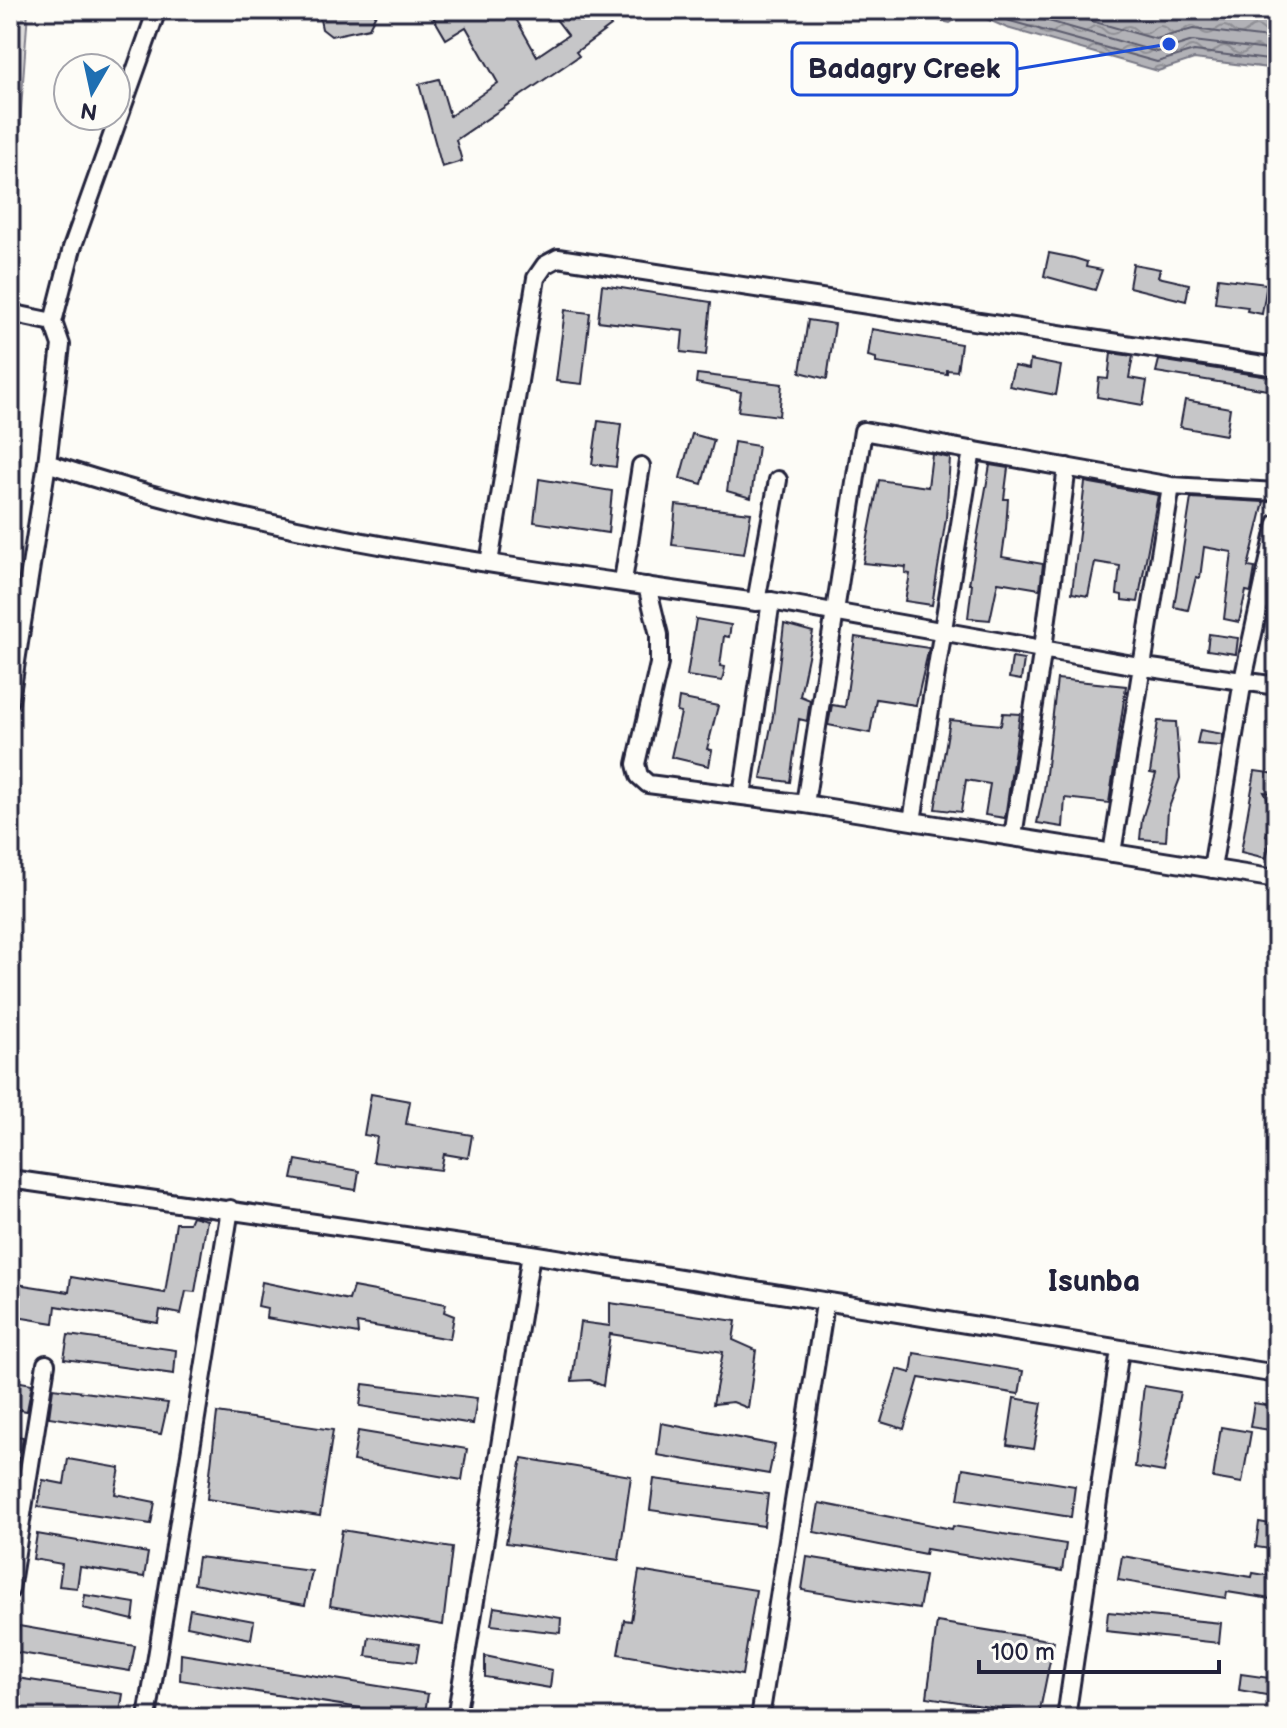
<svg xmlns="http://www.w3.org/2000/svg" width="1287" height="1728" viewBox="0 0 1287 1728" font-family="'Balsamiq Sans',sans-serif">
	<defs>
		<pattern id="forest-firs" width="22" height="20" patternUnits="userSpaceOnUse" patternTransform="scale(2)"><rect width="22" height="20" fill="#dddcdb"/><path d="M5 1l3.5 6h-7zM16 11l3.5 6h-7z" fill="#bdbcbd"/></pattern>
		<pattern id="water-waves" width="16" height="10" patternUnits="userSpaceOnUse" patternTransform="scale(2)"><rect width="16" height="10" fill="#b2b2b7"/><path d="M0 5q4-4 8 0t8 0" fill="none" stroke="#909096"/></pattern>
	</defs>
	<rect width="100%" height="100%" fill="#fdfcf7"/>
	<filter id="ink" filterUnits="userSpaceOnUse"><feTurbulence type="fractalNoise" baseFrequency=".0125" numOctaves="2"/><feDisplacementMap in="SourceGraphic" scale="16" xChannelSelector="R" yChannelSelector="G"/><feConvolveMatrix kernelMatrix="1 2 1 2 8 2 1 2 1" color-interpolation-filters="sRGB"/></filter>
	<g filter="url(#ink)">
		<path fill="url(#forest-firs)" stroke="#807f8b" stroke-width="2" d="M10,10h18l-18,257z"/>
		<path fill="url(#water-waves)" stroke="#787885" stroke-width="2" d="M894,10h383v59l-83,-10 -36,12 -151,-43 -38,-17 -19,12z"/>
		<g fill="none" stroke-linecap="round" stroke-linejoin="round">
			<path stroke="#5c5c6d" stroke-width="2" d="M986,10l24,11 147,41 37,-11 83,10
				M1010,10l147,42 36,-11 84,10
				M1052,10l104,29 37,-10 84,10"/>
		</g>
		<path fill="#c6c6c8" stroke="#22223b" stroke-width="2" d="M318,10h60l-9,18 -38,8 -9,-7z
			M440,10h71l26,46 31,-21 -19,-25h50l12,16 -35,26 3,4 -123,84 6,21 -20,6 -23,-83 20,-5 11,37 48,-33 -32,-56 -20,12 -14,-24z
			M1049,253l25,5 13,4 -1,5 16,3 -7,20 -51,-14z
			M1133,264l27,5 -2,8 31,7 -3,17 -57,-14z
			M1218,278l49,6 -5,30 -15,-3 1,-4 -33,-4z
			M602,285l109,17 -5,53 -25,-3 2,-21 -85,-10z
			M565,310l25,3 -8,71 -26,-3z
			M808,320l27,4 -8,55 -27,-7z
			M872,329l89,15 -4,27 -10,-1v4l-71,-11v-5l-8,-2z
			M1111,353l22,3 -4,22 18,3 -4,24 -46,-8 2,-19 9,1z
			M1030,360l31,6 -5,29 -47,-9 5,-20 15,3z
			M1159,360l116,18 -1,13 -118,-19z
			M697,374l85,10 -3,32 -41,-5 3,-19 -45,-9z
			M1185,400l45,8 -4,27 -46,-8z
			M598,421l23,3 -5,43 -24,-3z
			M692,434l22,6 -12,44 -22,-6z
			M734,442l24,4 -7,52 -24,-7z
			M932,454l18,4 -4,60 -14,87 -27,-4 5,-27 -5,-1 1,-6 -43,-4 16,-83 49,7z
			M990,465l18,3 -4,31h4l-2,30 -4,28 41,7 -3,25 -42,-7 -8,38 -22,-2 4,-34h-3z
			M539,479l73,12 -4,42 -74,-11z
			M1085,482l73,13 -20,107 -16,-2v-5l-5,-1 3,-28 -25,-4 -7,34 -16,-3z
			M1191,498l73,4 -16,65 7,1 -4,24 -5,-1 -7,31 -15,-3 8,-67 -28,-5 -4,31 -4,-1 -8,33 -14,-3z
			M676,505l75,8 -7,41 -72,-9z
			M696,619l35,6 -2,12 -5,-1 -4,30 5,1 -3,14 -35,-5z
			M784,624l29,8 -13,64 10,4 -3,21 -8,-2 -9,63 -29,-4 12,-62z
			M1209,634l29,4 -2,16 -29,-4z
			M855,637l74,11 -13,57 -40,-6 -6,34 -42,-8 4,-20 13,2z
			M1012,658l12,2 -3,20 -12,-2z
			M1057,679l69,7 -17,117 -44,-5 -2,29 -26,-4 7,-32z
			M679,698l39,8 -11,43 5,1 -3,16 -38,-9 10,-44 -4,-1z
			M1003,713l17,1 -15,104 -20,-3 5,-31 -24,-4 -5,32 -26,-3 15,-89 51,5z
			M1158,721l18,1 4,56 -12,32 -2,31 -26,-2 2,-20 14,-45 -6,-1z
			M1200,730l23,4 -2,12 -24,-2z
			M1255,771l22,3v20l-13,-2 9,17 -7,27 5,1 -5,21 -25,-6z
			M371,1094l39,7 -4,23 66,11 -4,23 -24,-4 -3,16 -68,-8 4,-25 -13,-2z
			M296,1160l63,11 -3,19 -64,-11z
			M192,1216l15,4 -12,72 -9,-1 -5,23 -21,-4 -2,13 -102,-17 -2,17 -44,-7v-33l59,9 2,-15 94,16 11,-70h13z
			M262,1282l87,18 4,-13 93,17 -2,8 10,4 -4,23 -93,-16 1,11 -92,-16 1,-10 -9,-2z
			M610,1303l126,18 -3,19 23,10 -8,58 -15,-6 -20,2 10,-52 -113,-18 -7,52 -13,-6 -18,1 8,-59 30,4z
			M68,1335l108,15 -2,24 -110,-15z
			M914,1353l109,18 -4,23 -100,-16 -15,51 -23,-7 16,-53 14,4z
			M10,1380l22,4 -5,27 -17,-3z
			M363,1384l114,14 -4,26 -113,-18z
			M1144,1386l36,6 -16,80 -29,-5z
			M53,1388l115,15 -7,31 -112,-17z
			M1014,1398l28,5 -8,46 -27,-4z
			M1254,1403l23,4v24l-27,-4z
			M217,1413l116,17 -13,86 -113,-17z
			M661,1423l114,22 -6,29 -112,-19z
			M1221,1427l30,5 -9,51 -29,-5z
			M358,1431l109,18 -5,31 -109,-19z
			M10,1435l13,2 -4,25 -9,-2z
			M522,1458l109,18 -12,84 -113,-17z
			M68,1459l52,9 -5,26 40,8 -4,22 -113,-17 5,-27 21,4z
			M963,1468l112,18 -4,31 -113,-18z
			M654,1479l114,15 -4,32 -114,-16z
			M819,1503l133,26 1,-3 113,18 -4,27 -136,-22 -1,5 -111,-22z
			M1259,1522l18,3v25l-21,-3z
			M342,1530l110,18 -9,77 -113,-19z
			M37,1534l111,19 -4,24 -64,-10 -3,21 -18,-2 3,-22 -29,-5z
			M1122,1556l130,21 1,-4 24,4v23l-50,-8 -1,6 -108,-18z
			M198,1557l114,14 -7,34 -111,-21z
			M807,1557l118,19 -6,33 -117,-19z
			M639,1571l117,19 -14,85 -124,-21 6,-34 7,1z
			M85,1595l50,8 -2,17 -50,-12z
			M494,1607l67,11 -1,15 -69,-8z
			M190,1609l64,12 -3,18 -64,-13z
			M1108,1612l113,11 -2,20 -113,-12z
			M937,1622l117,19 -15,74 -112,-18z
			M19,1626l116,20 -5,25 -116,-19z
			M369,1637l50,7 -3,18 -50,-6z
			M181,1654l247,40 -4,24 -244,-38z
			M485,1656l67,14 -2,18 -65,-11z
			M1241,1674l36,5v18l-38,-7z
			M10,1677l113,17 -4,24h-57l-52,-8z"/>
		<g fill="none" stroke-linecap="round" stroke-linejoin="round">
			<defs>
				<path id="minor" d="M10,313l43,9 8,23 -14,118 -37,237
					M53,322l19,-74 85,-238
					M47,463c229,77 471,104 709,139l15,-1 373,66 133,19
					M489,563l47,-285 9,-13 13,-7 719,109
					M623,581l18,-115
					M647,586l12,49v29l-23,100 3,12 9,8 157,20 472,75
					M756,602l22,-122
					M742,796l29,-195
					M805,804l58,-373 308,55 106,6
					M912,821l60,-371
					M1013,836l30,-188 24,-181
					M1112,853l59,-367
					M1212,869l31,-189 34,-157
					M10,1179l521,75 746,120
					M10,1590l36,-226
					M147,1718l83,-509
					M456,1718l75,-464
					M760,1718l65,-414
					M1066,1718l54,-368"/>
			</defs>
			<use href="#minor" stroke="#22223b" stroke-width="22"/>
			<use href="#minor" stroke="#fdfcf7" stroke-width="16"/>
		</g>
	</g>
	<g text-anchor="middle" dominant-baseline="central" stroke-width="7" stroke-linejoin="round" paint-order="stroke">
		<g font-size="30" font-weight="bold" fill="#22223b" stroke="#fdfcf7">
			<text x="1094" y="1282">Isunba</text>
		</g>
	</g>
	<path fill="none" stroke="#1d4ed8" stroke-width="3" d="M1169 44L1017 69"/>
	<circle fill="#1d4ed8" stroke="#fdfcf7" stroke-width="3" cx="1169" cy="44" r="8"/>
	<rect fill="#fdfcf7" stroke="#1d4ed8" stroke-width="3" x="792" y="43" width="225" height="52" rx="8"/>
	<g font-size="28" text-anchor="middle" font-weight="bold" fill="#22223b">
		<text x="904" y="78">Badagry Creek</text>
	</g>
	<rect width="1287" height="1728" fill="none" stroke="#fdfcf7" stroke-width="40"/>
	<rect x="20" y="20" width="1247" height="1688" fill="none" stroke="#22223b" stroke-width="3" filter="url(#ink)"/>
	<g transform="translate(92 92) rotate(189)"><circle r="38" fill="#fdfcf7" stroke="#a5a5ac" stroke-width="2"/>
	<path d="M0-6L14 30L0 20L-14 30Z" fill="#1f6fb2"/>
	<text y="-12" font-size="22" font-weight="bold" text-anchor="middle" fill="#22223b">N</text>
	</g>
	<path d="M979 1660v12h240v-12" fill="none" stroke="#22223b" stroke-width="4"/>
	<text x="991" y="1660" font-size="24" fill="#22223b" stroke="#fdfcf7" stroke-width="6" paint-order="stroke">100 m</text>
</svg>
